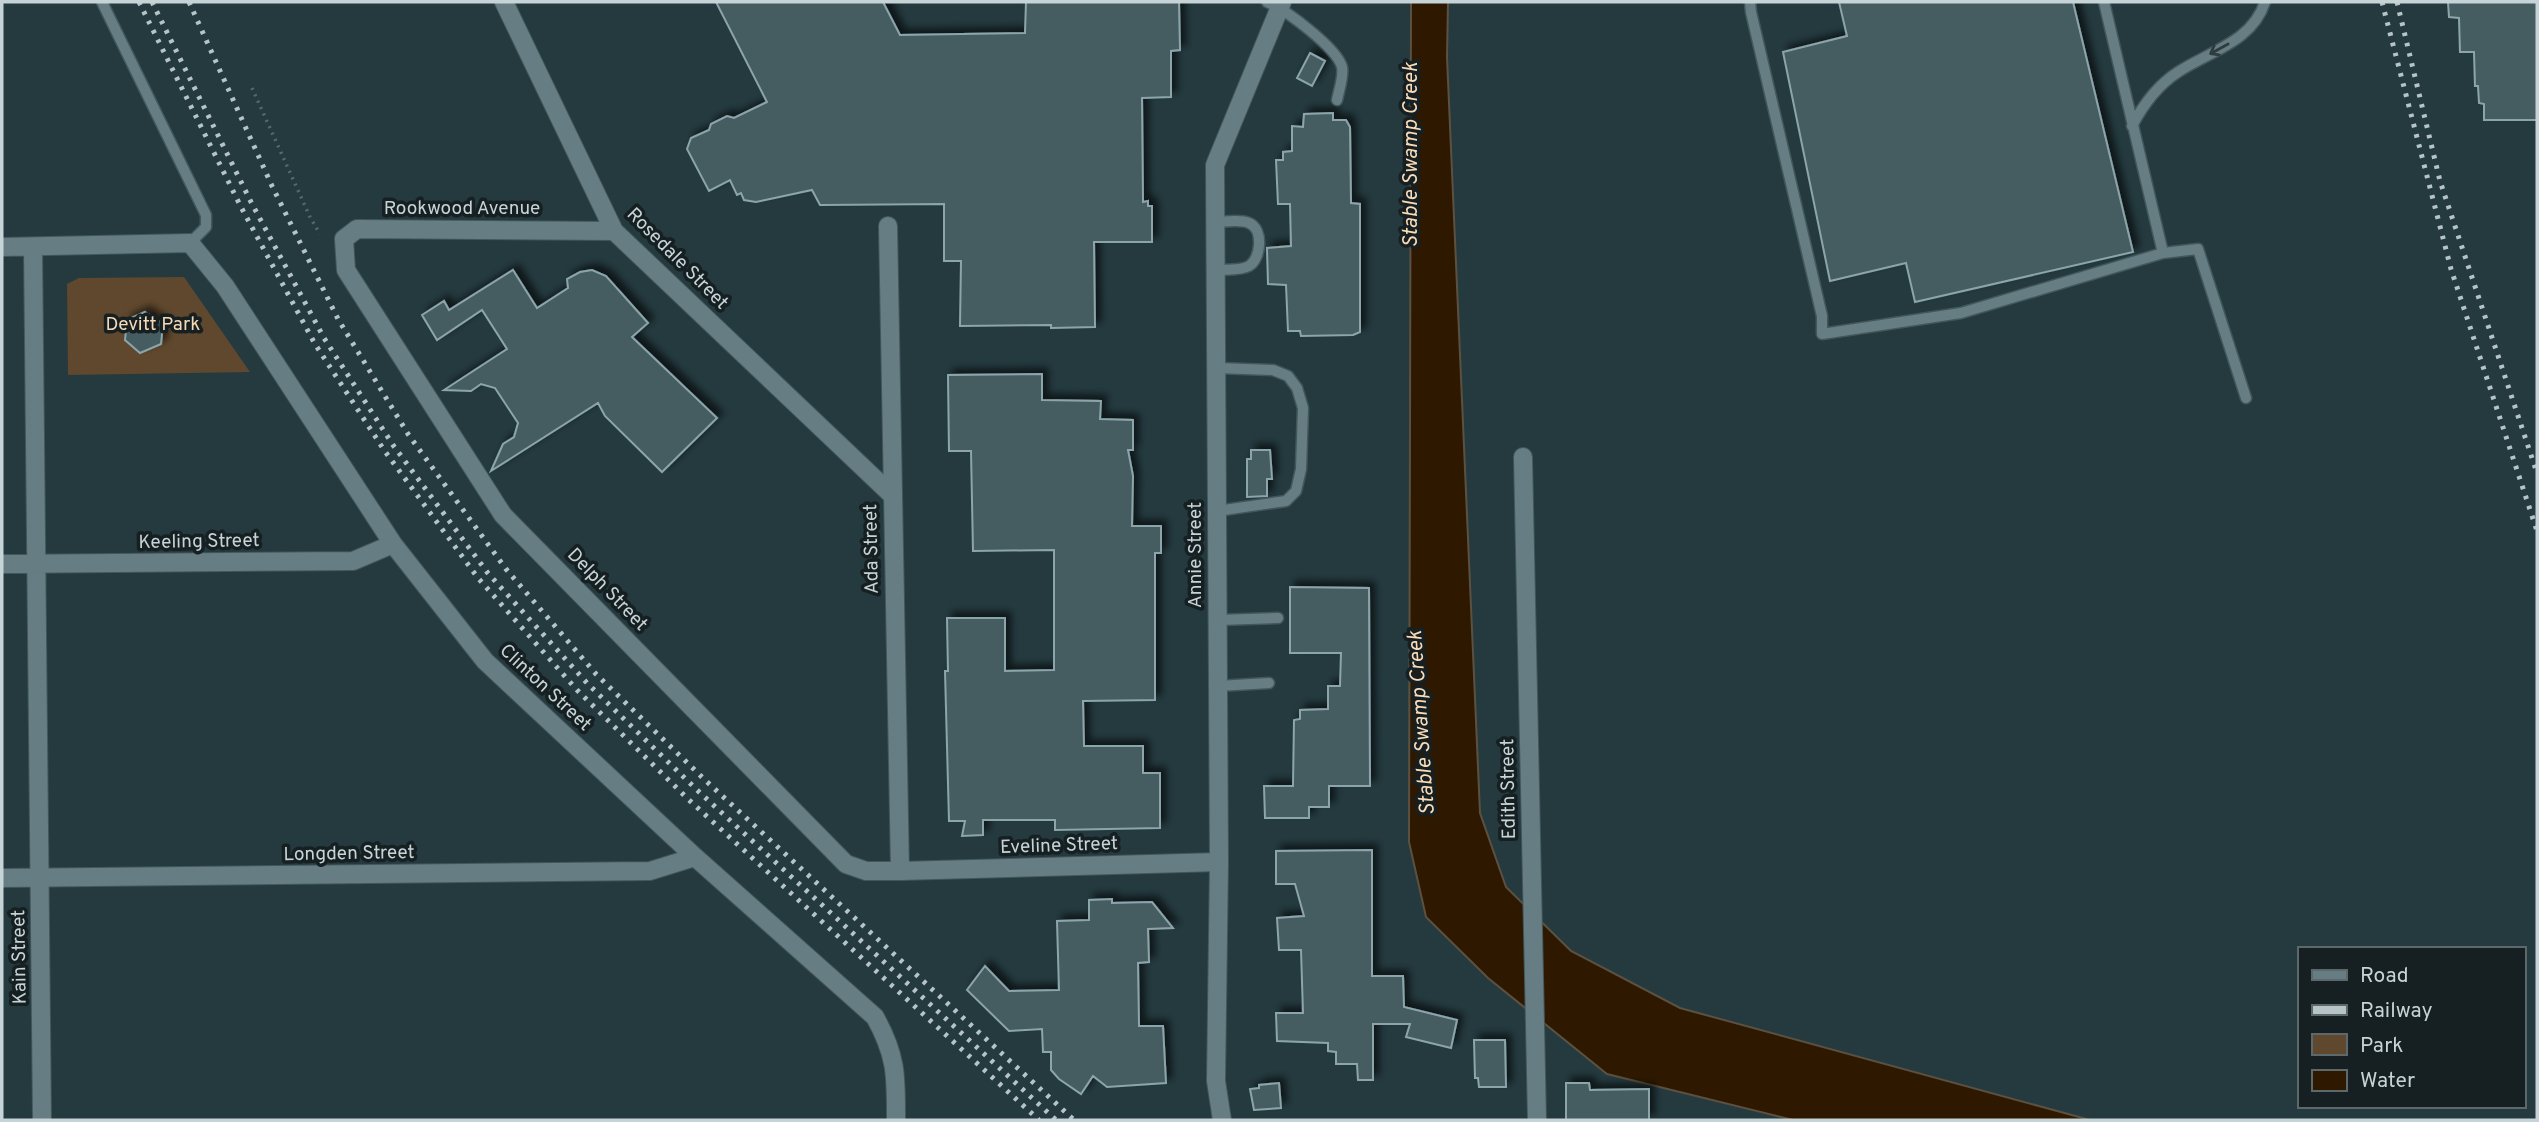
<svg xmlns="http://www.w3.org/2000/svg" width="2539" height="1122" viewBox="0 0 2539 1122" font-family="Overpass,sans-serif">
	<defs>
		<filter id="shadow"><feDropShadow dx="5.5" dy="-5.5" stdDeviation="3.5" flood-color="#0009"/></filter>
	</defs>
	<rect width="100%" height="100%" fill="#243a3f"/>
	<path fill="#5f482d" d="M184,277l66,95 -182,3 -1,-91 12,-6z"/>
	<path fill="#2e1900" stroke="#5c5140" stroke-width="2" d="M1411,2h37l-1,55 33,756 26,74 65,64 109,57 410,112h-297l-186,-46 -119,-96 -62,-61 -17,-75z"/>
	<path fill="#445b60" stroke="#8ca5aa" stroke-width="2" filter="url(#shadow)" d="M716,2h167l17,33 125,-2 1,-31h153l1,48 -9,1v46l-29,1 1,104 5,-1v5h4v36h-58l1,85 -44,1v-3l-91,1 1,-65h-17v-57l-124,1 -8,-15 -56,12 -12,-2 -3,-7 -4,2 -7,-15 -21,11 -22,-42 4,-11 18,-8 2,-6 16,-8 7,2 33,-16z
		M1839,2h234l60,250 -218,50 -9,-39 -76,18 -47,-229 64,-16z
		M2448,2h89v118h-53v-16l-5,-1 -1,-17h-3l-1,-34h-14l-1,-34 -10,-1z
		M1310,53l15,8 -13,25 -15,-8z
		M1333,113v7h13l4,7 1,76 9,1v128l-7,3 -52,1 -1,-5h-12l-2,-46 -18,-1 -1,-36 24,-2 -1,-42h-12l-2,-44h7v-8l9,-1v-25l11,1 1,-13z
		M513,270l24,38 31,-20 -1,-9 13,-7 12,-2 14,6 42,47 -16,14 85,81 -55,54 -57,-56 -7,-13 -107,68 12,-27 11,-7 4,-14 -23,-35 -14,-4 -10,7 -27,-1 63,-41 -25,-39 -45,30 -15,-25 22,-14 5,9z
		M145,312l18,12 -2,20 -21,9 -15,-13 2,-20z
		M1042,374v26l59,1 -1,18 33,1v30h-5l5,26 -1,50h29v27h-6v147l-72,1 1,45h59v27h17v55l-105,2v-10h-72v15l-21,1 3,-15h-16l-4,-150h3l-1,-53h58v53l49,-1v-120l-81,1 -2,-100h-22l-1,-76z
		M1251,450h19l2,29h-5v17l-20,1v-38h4z
		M1290,587l79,1 1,198h-41v21h-20v11h-44l-1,-32h29l1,-66 6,-1v-9l28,-1v-23h12l1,-33h-51z
		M1372,850v126h31l1,31 53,13 -6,28 -45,-11 4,-13h-37v56h-15l-1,-16h-21v-12l-8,-1v-8l-51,-2 -1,-28h27l-2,-63h-22l-2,-32 27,-2 -9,-32h-19v-33z
		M1112,899v4l40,-1 21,26 -25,1 1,33 -11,1 1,63h24l3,57 -59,4 -14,-11 -12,18 -22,-15 -8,-9v-18h-8l-1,-23 -33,2 -42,-41 18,-24 24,25 50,-1 -2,-69 32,-1v-20z
		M1474,1040h31l1,47h-27l-1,-9h-3z
		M1279,1083l2,25 -27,2 -4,-21 9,-1v-3z
		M1566,1083h23l1,7 59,-1v31h-83z"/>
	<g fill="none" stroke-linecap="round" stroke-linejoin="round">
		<defs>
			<path id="lane" d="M102,2l104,213v12l-16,16
				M1267,2c18,7 70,46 75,65 2,9 -3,23 -5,33
				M1750,2l1,10 71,304v18l139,-21 202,-60 35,-4 48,149
				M2104,2l59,251
				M2132,126c11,-21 26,-41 46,-54 32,-21 74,-30 87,-70
				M1215,222c10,0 25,-3 34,1 15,6 12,36 0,43 -9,5 -23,3 -33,4
				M1217,368l56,2 15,6 9,12 6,20 -2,61 -5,22 -10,10 -69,10
				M1218,620l60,-2
				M1218,686l51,-3"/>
			<path id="street" d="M504,2l110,229 278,264
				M888,226l12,645
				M614,231l-257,-2 -13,10 2,31 157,245 343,349 20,7h34l319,-9
				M2,247l188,-4 35,43 168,258 92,117 210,196 180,160c22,40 21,59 21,103
				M33,247l9,873
				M1523,457l14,663
				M2,564l351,-3 40,-17
				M2,878l648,-7 45,-14"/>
			<path id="secondary" d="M1222,1120l-6,-39 3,-219 -4,-697 67,-163"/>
		</defs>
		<use href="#lane" stroke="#43575b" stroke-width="13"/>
		<use href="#street" stroke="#43575b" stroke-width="20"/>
		<use href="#secondary" stroke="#43575b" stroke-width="20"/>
		<path stroke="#56696d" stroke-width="3.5" stroke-dasharray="2 5" stroke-linecap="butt" d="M252,88l58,129 10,17"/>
		<use href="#lane" stroke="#667e83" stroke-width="10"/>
		<use href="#street" stroke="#667e83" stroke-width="18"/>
		<use href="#secondary" stroke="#667e83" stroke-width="18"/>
		<path stroke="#b6c4c7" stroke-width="5" stroke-dasharray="3.5 7" stroke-linecap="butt" d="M139,2l102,205 74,137 69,106 94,128 99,112 112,110 350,320
			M152,2l99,200 73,136 69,107 94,127 100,111 110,107 359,330
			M189,2l83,184 66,133 70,115 98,135 90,105 109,106 369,340
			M2382,2l69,267 86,262
			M2397,2l43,179 97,292"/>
	</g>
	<defs><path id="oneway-shaft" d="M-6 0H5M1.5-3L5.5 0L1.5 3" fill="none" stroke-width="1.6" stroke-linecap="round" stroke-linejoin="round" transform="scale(1.75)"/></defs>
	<use stroke="#2e3c3f" href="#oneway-shaft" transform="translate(2219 49) rotate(151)"/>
	<g text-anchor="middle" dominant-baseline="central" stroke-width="7" stroke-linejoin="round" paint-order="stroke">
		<g font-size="19" fill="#c7d4d7" stroke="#162022">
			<text x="462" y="209">Rookwood Avenue</text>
			<text transform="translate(677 259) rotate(45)">Rosedale Street</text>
			<text transform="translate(199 542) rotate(-1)">Keeling Street</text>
			<text transform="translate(872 549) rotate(-91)">Ada Street</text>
			<text transform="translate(1196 555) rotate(-90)">Annie Street</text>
			<text transform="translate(607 590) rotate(46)">Delph Street</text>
			<text transform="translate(545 688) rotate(43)">Clinton Street</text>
			<text transform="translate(1509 789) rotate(-91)">Edith Street</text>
			<text transform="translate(1059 846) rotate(-2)">Eveline Street</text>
			<text transform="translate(349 854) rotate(-1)">Longden Street</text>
			<text transform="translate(20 957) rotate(-91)">Kain Street</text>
		</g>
		<g font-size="19" fill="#f8d9b5" stroke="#162022">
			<text x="153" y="325">Devitt Park</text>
		</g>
		<g font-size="21" font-style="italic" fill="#fadbb7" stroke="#162022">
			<text transform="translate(1411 155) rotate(-90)">Stable Swamp Creek</text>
			<text transform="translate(1422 723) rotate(-94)">Stable Swamp Creek</text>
		</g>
	</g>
	<rect width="2539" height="1122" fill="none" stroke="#c7d4d7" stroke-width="7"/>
	<rect x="2298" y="947" width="228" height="161" fill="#162022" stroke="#5d686a" stroke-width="2"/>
	<rect x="2312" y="970" width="35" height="10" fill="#667e83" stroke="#5d686a" stroke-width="2"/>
	<text x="2360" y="982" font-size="21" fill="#c7d4d7">Road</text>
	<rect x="2312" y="1005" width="35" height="10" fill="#b6c4c7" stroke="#5d686a" stroke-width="2"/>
	<text x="2360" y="1017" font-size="21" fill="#c7d4d7">Railway</text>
	<rect x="2312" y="1034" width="35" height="21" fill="#5f482d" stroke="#5d686a" stroke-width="2"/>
	<text x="2360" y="1052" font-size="21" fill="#c7d4d7">Park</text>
	<rect x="2312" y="1070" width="35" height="21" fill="#2e1900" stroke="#5d686a" stroke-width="2"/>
	<text x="2360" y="1087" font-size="21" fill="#c7d4d7">Water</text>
</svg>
